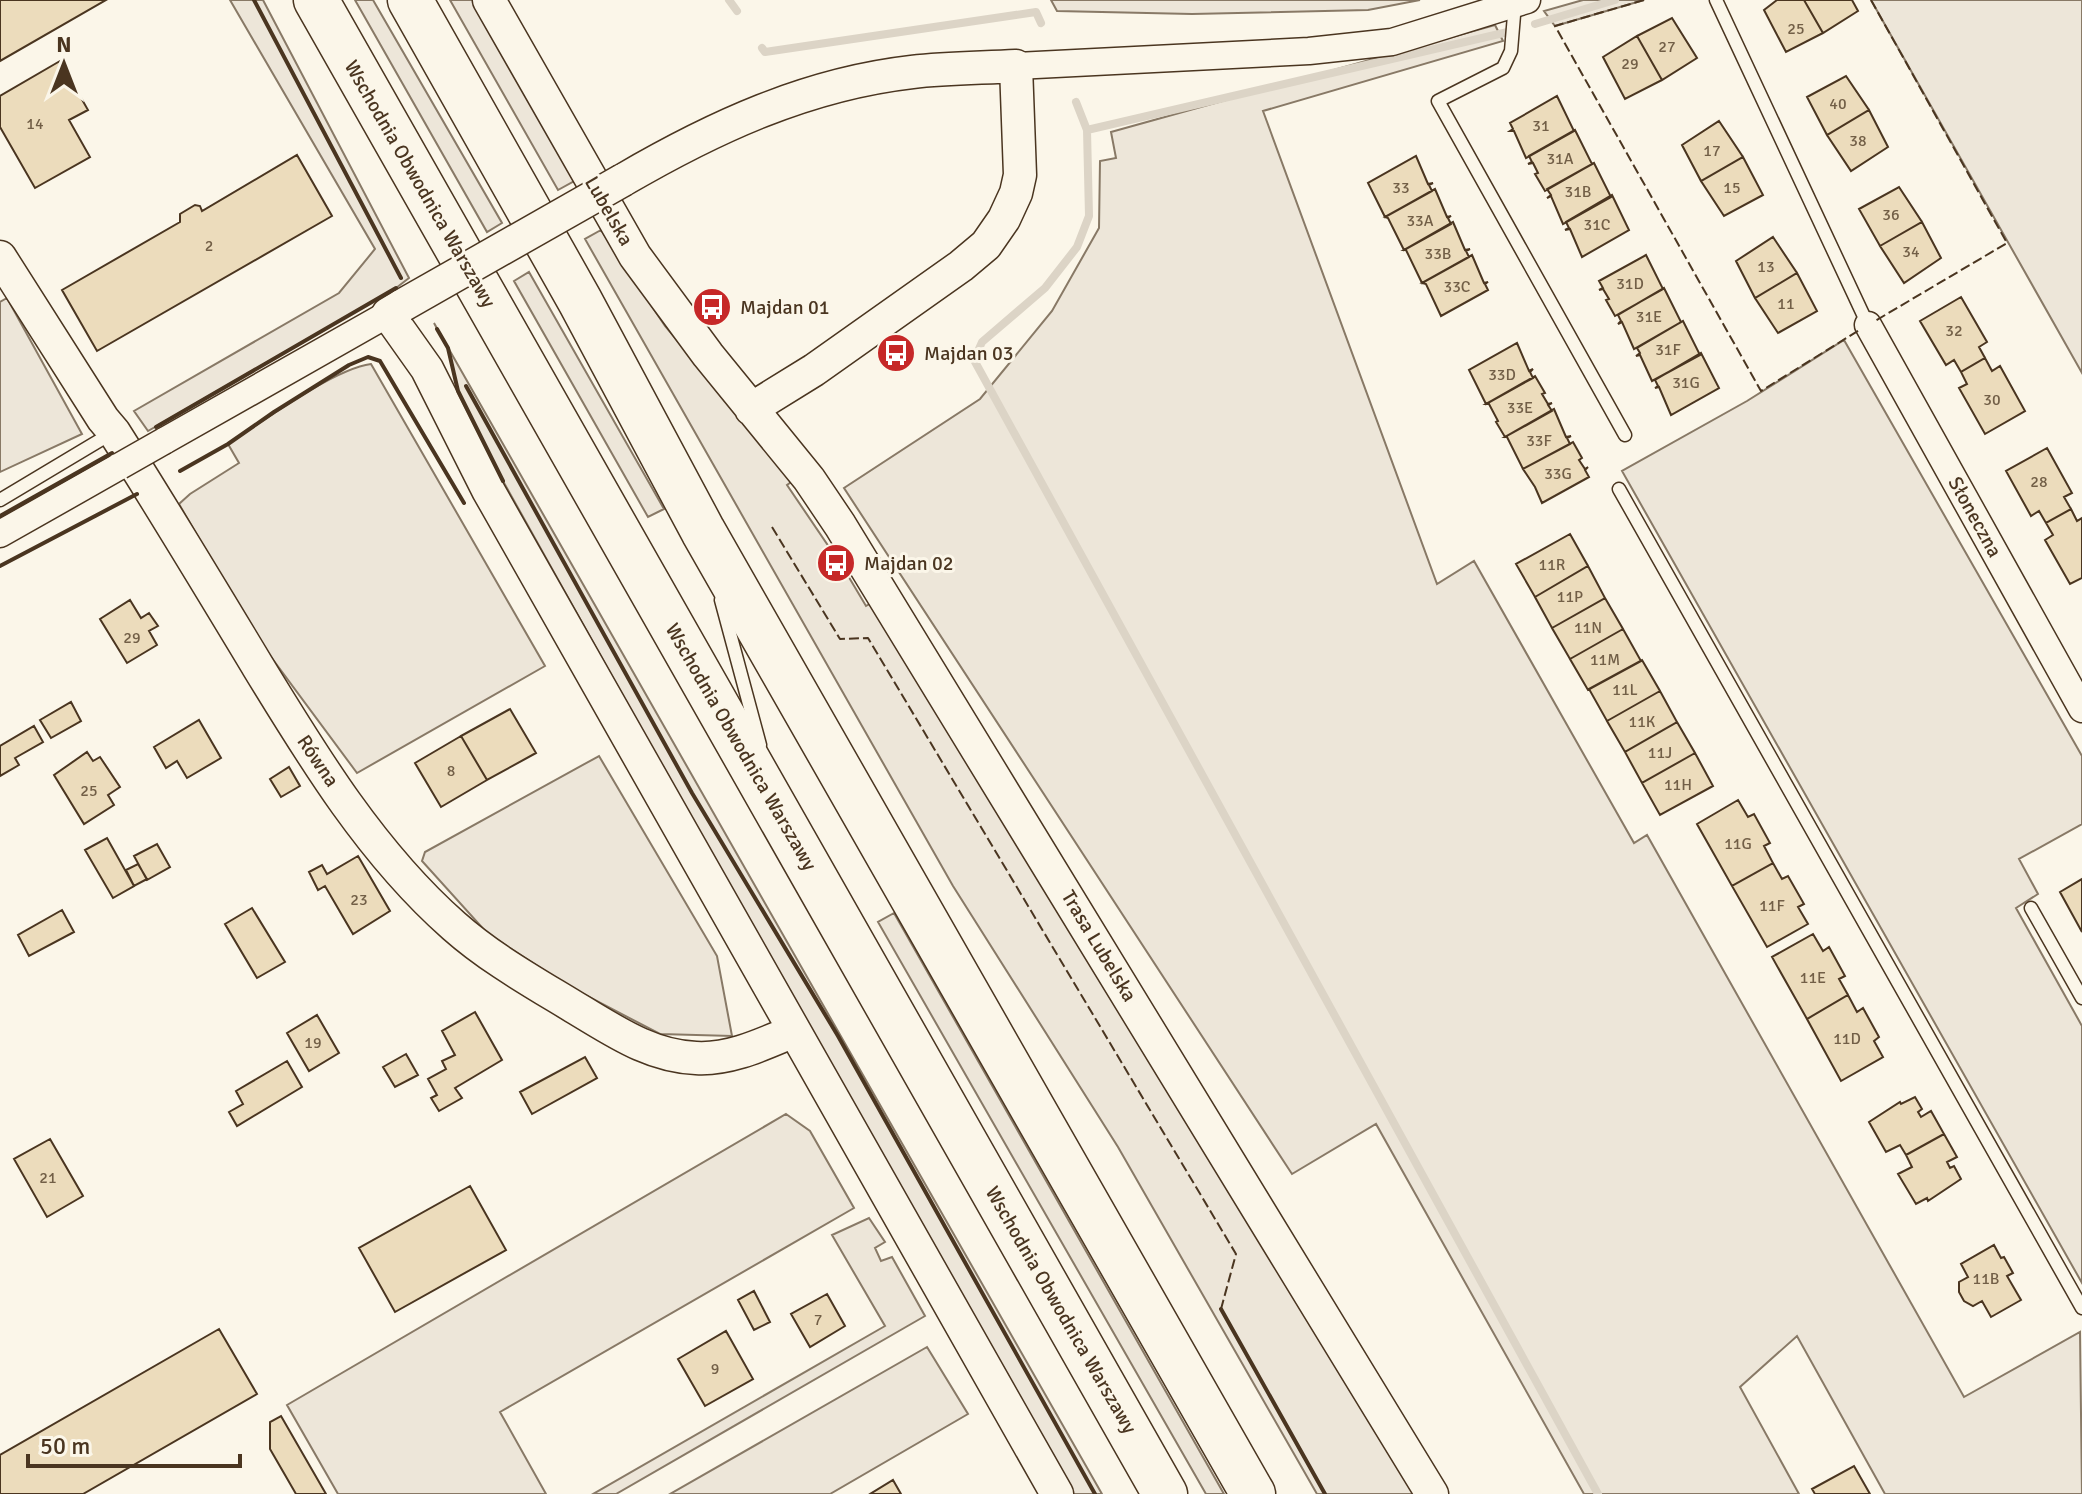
<svg xmlns="http://www.w3.org/2000/svg" width="2082" height="1494" viewBox="0 0 2082 1494" font-family="Signika,sans-serif">
	<rect width="100%" height="100%" fill="#fbf6e9"/>
	<path fill="#ede6d9" stroke="#887966" stroke-width="2" d="M230,0h33l146,278 -13,10 -248,143 -14,-20 205,-118 36,-44z
		M355,0h18l129,223 -15,9z
		M450,0h24l102,180 -18,10z
		M1051,0h369l-52,10 -176,4 -135,-3z
		M1583,0h61l-89,26 -11,-15z
		M1871,0h211v373z
		M1495,25l8,16 -240,70 174,473 37,-23 160,282 13,-8 317,562 116,-65 2,162h-197l-88,-158 -57,51 59,107h-215l-208,-370 -84,50 -448,-686 136,-89 72,-88 47,-83 1,-67 16,-3 -5,-26z
		M601,230l64,96 129,154 -7,5 42,62 -5,3 13,22 7,-3 22,37 7,-4 543,892h-99l-199,-347 -165,-261 -368,-647z
		M529,272l135,237 -16,8 -134,-236z
		M7,298l75,136 -82,38v-170z
		M434,323l668,1171h-30l-295,-522 -274,-491 -45,-90 -10,-42z
		M1844,340l238,416v68l-63,35 19,35 -22,14 66,118v257l-460,-812 125,-70z
		M371,364l174,302 -188,107 -103,-139 -75,-130 11,-10 49,-31 -11,-19c34,-22 105,-75 143,-80z
		M599,756l118,200 15,80 -72,-2 -92,-48 -81,-53 -65,-72 3,-9z
		M894,913l330,581h-18l-328,-572z
		M786,1114l24,17 44,77 -354,204 46,82h-208l-51,-89z
		M869,1218l16,24 -10,6 6,13 11,-4 33,59 -309,178h-23l292,-168 -53,-91z
		M927,1347l41,67 -138,80h-160z"/>
	<g fill="none" stroke-linecap="round" stroke-linejoin="round">
		<path stroke="#dcd4c6" stroke-width="8" d="M729,0l8,11
			M1535,24l80,-24
			M762,48l3,4 271,-40 5,11
			M1076,102l11,28 425,-99
			M1087,130l2,86 -12,31 -32,41 -63,54 -8,18 624,1134"/>
	</g>
	<path fill="#ecdcbc" stroke="#4a3520" stroke-width="2" d="M0,0h106l-106,61z
		M1804,0h48l6,11 -35,22z
		M1804,0l19,33 -37,19 -22,-42 13,-10z
		M1672,18l25,40 -35,22 -25,-44z
		M1637,36l25,44 -37,19 -22,-42z
		M60,61l28,49 -19,10 21,37 -55,31 -35,-61v-31z
		M1846,76l23,34 -42,25 -20,-38z
		M1557,96l17,35 -48,27 -12,-27h-4l3,-2 -3,-6z
		M1869,110l19,37 -37,24 -24,-36z
		M1719,121l24,36 -42,24 -19,-36z
		M1575,130l17,34 -47,27 -10,-17 3,-1 -5,-10 -5,1 4,-2 -3,-6z
		M297,155l35,61 -235,135 -35,-61 118,-68v-8l15,-9 5,1 2,5z
		M1416,156l12,28 5,-1 -4,2 3,6 -47,26 -17,-34z
		M1743,157l20,38 -39,21 -23,-35z
		M1594,163l17,34 -48,27 -12,-28 -4,2 4,-3 -4,-6z
		M1899,187l23,35 -42,24 -21,-37z
		M1435,189l12,28 4,-1 -3,2 3,6 -47,26 -16,-32 -3,-1z
		M1612,195l17,35 -47,27 -12,-28 -5,1 4,-2 -3,-6z
		M1453,222l12,28 5,-1 -4,2 3,6 -47,26 -16,-33h-2z
		M1922,222l19,36 -37,25 -24,-37z
		M1773,237l24,36 -42,25 -19,-37z
		M1472,255l12,28 4,-1 -3,2 3,6 -47,26 -15,-32 -4,-1z
		M1646,255l17,34 -48,27 -9,-16 3,-1 -6,-10 -4,1 4,-2 -4,-7z
		M1797,273l20,38 -39,22 -23,-35z
		M1664,288l17,34 -47,27 -12,-27 -4,2 3,-3 -3,-6z
		M1961,297l26,45 -8,5 6,11 -24,14 -7,-12 -8,5 -26,-44z
		M1683,321l17,34 -48,26 -12,-26 -4,1 4,-3 -3,-5z
		M1517,343l12,28 4,-2 -3,3 3,6 -47,26 -17,-34z
		M1701,353l18,35 -48,27 -12,-28 -4,1 3,-2 -3,-6z
		M1985,358l7,13 8,-5 25,45 -40,23 -26,-46 8,-4 -6,-12z
		M1535,376l10,17 -3,1 6,10 4,-1 -4,2 4,6 -47,26 -9,-15 2,-1 -9,-17h-3z
		M1554,409l12,28 5,-1 -4,2 3,6 -47,25 -16,-32h-2z
		M1573,442l9,16 -3,2 6,9 3,-2 -3,3 4,7 -47,26 -7,-16 -12,-18z
		M2047,448l25,45 -8,4 7,12 -25,14 -7,-12 -8,5 -25,-45z
		M2071,509l6,12 5,-3v60l-12,6 -25,-44 8,-5 -7,-12z
		M1570,534l18,32 -53,31 -19,-33z
		M1588,566l17,32 -53,30 -17,-31z
		M1605,598l18,31 -53,30 -18,-31z
		M130,600l11,18 8,-5 9,13 -9,5 8,14 -30,18 -27,-44z
		M1623,629l18,32 -53,29 -18,-31z
		M1642,660l18,31 -53,30 -18,-32z
		M1660,691l17,31 -52,30 -18,-31z
		M71,702l10,19 -30,17 -11,-18z
		M510,709l26,44 -49,27 -26,-44z
		M199,720l22,38 -34,20 -10,-17 -11,7 -12,-21z
		M1677,722l18,31 -53,30 -17,-31z
		M34,726l9,16 -28,16 4,7 -19,11v-30z
		M461,736l26,44 -46,27 -26,-44z
		M87,752l6,9 7,-4 20,30 -12,8 6,10 -30,19 -30,-49z
		M1695,753l18,33 -53,29 -18,-32z
		M289,767l11,19 -19,11 -11,-18z
		M1738,800l10,17 6,-3 16,29 -6,3 9,17 -41,23 -35,-62z
		M107,838l27,48 -21,12 -28,-48z
		M157,844l13,23 -23,13 -13,-24z
		M358,856l32,55 -37,23 -28,-48 -7,4 -9,-18 13,-7 5,9z
		M1773,863l9,16 6,-3 16,28 -6,3 10,17 -41,23 -35,-61z
		M138,864l9,15 -13,7 -8,-16z
		M2082,879v53l-22,-40z
		M252,908l33,54 -28,16 -32,-54z
		M62,910l12,22 -45,24 -11,-21z
		M1813,934l10,17 6,-4 16,29 -6,3 9,16 -41,24 -35,-62z
		M1848,995l9,17 6,-4 16,29 -5,4 9,16 -42,24 -34,-62z
		M475,1012l27,48 -47,28 7,10 -23,13 -8,-13 6,-3 -9,-16 18,-10 -4,-8 13,-6 -13,-24z
		M317,1015l22,38 -30,18 -22,-38z
		M406,1054l12,21 -23,12 -12,-20z
		M585,1057l12,21 -65,36 -12,-22z
		M287,1061l15,26 -65,39 -8,-14 14,-8 -7,-13z
		M1915,1097l7,12 -4,3 3,5 10,-6 13,23 -38,21 -6,-10 -14,7 -17,-30 31,-20 1,2z
		M1944,1134l13,23 -10,5 3,6 4,-2 7,13 -33,22 -1,-3 -11,6 -18,-30 14,-7 -6,-12z
		M50,1139l33,57 -36,21 -33,-58z
		M470,1186l36,64 -111,62 -36,-64z
		M1994,1245l7,13 3,-1 9,16 -6,3 14,24 -30,17 -9,-16 -9,5 -9,-5 -5,-9v-10l9,-5 -7,-13z
		M754,1291l16,31 -16,8 -16,-30z
		M827,1294l18,32 -35,21 -19,-33z
		M219,1329l38,65 -174,100h-83v-39z
		M726,1331l27,48 -48,27 -27,-47z
		M281,1416l45,78h-30l-26,-45v-27z
		M1854,1466l16,28h-55l-3,-5z
		M893,1480l8,14h-31z"/>
	<g fill="none" stroke-linecap="round" stroke-linejoin="round">
		<defs>
			<path id="service" d="M1716,0l152,325
				M1515,3l-4,48 -8,17 -65,33 187,334
				M1619,489l463,819
				M0,500l112,-67
				M721,600l39,145
				M2031,908l51,90"/>
			<path id="minor" d="M1016,66l293,-15 83,-9 135,-42
				M1868,325l214,384
				M164,441l224,-127
				M0,534l120,-68"/>
			<path id="tertiary" d="M489,0l146,256 73,99 101,124 31,46 592,969
				M623,180c91,-53 184,-96 289,-108 35,-4 70,-4 104,-6l4,109 -4,18 -12,26 -18,26 -25,21 -147,104 -63,39
				M0,257l103,162 11,13c49,77 96,155 143,233 56,92 115,189 197,261 36,32 79,56 120,81 39,23 75,49 122,51 34,2 67,-14 98,-27
				M403,305l-15,9 39,55 61,121 569,1004"/>
			<path id="motorway" d="M316,0l849,1494
				M410,0l170,301 123,230 550,963"/>
		</defs>
		<use href="#service" stroke="#4a3520" stroke-width="15"/>
		<use href="#minor" stroke="#4a3520" stroke-width="29"/>
		<use href="#tertiary" stroke="#4a3520" stroke-width="35"/>
		<use href="#motorway" stroke="#4a3520" stroke-width="47"/>
		<use href="#service" stroke="#fbf6e9" stroke-width="12"/>
		<use href="#minor" stroke="#fbf6e9" stroke-width="26"/>
		<use href="#tertiary" stroke="#fbf6e9" stroke-width="32"/>
		<use href="#motorway" stroke="#fbf6e9" stroke-width="44"/>
		<defs>
			<path id="minor-bridge" d="M120,466l44,-25"/>
			<path id="tertiary-bridge" d="M403,305l220,-125"/>
		</defs>
		<use href="#minor-bridge" stroke="#4a3520" stroke-width="29" stroke-linecap="butt"/>
		<use href="#tertiary-bridge" stroke="#4a3520" stroke-width="35" stroke-linecap="butt"/>
		<use href="#minor-bridge" stroke="#fbf6e9" stroke-width="26"/>
		<use href="#tertiary-bridge" stroke="#fbf6e9" stroke-width="32"/>
		<path stroke="#4a3520" stroke-width="2" stroke-dasharray="10 4" stroke-linecap="butt" d="M1644,0l-89,26 206,365 100,-62
			M1871,0l136,243 -132,78
			M772,527l68,112 28,-1 368,616 -15,55"/>
		<path stroke="#4a3520" stroke-width="4" d="M254,0l147,278
			M437,329l11,19 10,43 45,90
			M466,386l226,407 146,243 257,458
			M156,427l240,-139
			M180,471l48,-27 46,-32 75,-47 19,-8 12,4 84,142
			M0,516l112,-63
			M0,566l137,-72
			M1221,1309l104,185"/>
	</g>
	<defs>
		<symbol id="bus-disc" viewBox="-11 -11 22 22"><circle r="9.5" fill="#c62828" stroke="#fbf6e9"/><path d="M-5-6H5V4H4V6H2V4H-2V6H-4V4H-5ZM-3.5-4V0h7V-4ZM-3.5 1.2v1.5H-2V1.2ZM2 1.2v1.5H3.5V1.2Z" fill="#fff"/></symbol>
	</defs>
	<g fill-rule="evenodd">
		<use href="#bus-disc" x="690" y="285" width="44" height="44"/>
		<use href="#bus-disc" x="874" y="331" width="44" height="44"/>
		<use href="#bus-disc" x="814" y="541" width="44" height="44"/>
	</g>
	<g text-anchor="middle" dominant-baseline="central" stroke-width="6" stroke-linejoin="round" paint-order="stroke">
		<g font-size="16" fill="#725f47">
			<text x="1796" y="29">25</text>
			<text x="1667" y="47">27</text>
			<text x="1630" y="64">29</text>
			<text x="1838" y="104">40</text>
			<text x="35" y="124">14</text>
			<text x="1541" y="126">31</text>
			<text x="1858" y="141">38</text>
			<text x="1712" y="151">17</text>
			<text x="1560" y="159">31A</text>
			<text x="1401" y="188">33</text>
			<text x="1732" y="188">15</text>
			<text x="1578" y="192">31B</text>
			<text x="1891" y="215">36</text>
			<text x="1420" y="221">33A</text>
			<text x="1597" y="225">31C</text>
			<text x="209" y="246">2</text>
			<text x="1911" y="252">34</text>
			<text x="1438" y="254">33B</text>
			<text x="1766" y="267">13</text>
			<text x="1630" y="284">31D</text>
			<text x="1457" y="287">33C</text>
			<text x="1786" y="304">11</text>
			<text x="1649" y="317">31E</text>
			<text x="1954" y="331">32</text>
			<text x="1668" y="350">31F</text>
			<text x="1502" y="375">33D</text>
			<text x="1686" y="383">31G</text>
			<text x="1992" y="400">30</text>
			<text x="1520" y="408">33E</text>
			<text x="1539" y="441">33F</text>
			<text x="1558" y="474">33G</text>
			<text x="2039" y="482">28</text>
			<text x="1552" y="565">11R</text>
			<text x="1570" y="597">11P</text>
			<text x="1588" y="628">11N</text>
			<text x="132" y="638">29</text>
			<text x="1605" y="660">11M</text>
			<text x="1625" y="690">11L</text>
			<text x="1642" y="722">11K</text>
			<text x="1660" y="753">11J</text>
			<text x="451" y="771">8</text>
			<text x="1678" y="785">11H</text>
			<text x="89" y="791">25</text>
			<text x="1738" y="844">11G</text>
			<text x="359" y="900">23</text>
			<text x="1772" y="906">11F</text>
			<text x="1813" y="978">11E</text>
			<text x="1847" y="1039">11D</text>
			<text x="313" y="1043">19</text>
			<text x="48" y="1178">21</text>
			<text x="1986" y="1279">11B</text>
			<text x="818" y="1320">7</text>
			<text x="715" y="1369">9</text>
		</g>
		<g font-size="20" fill="#4a3520" stroke="#fbf6e9">
			<text transform="translate(420 184) rotate(60)">Wschodnia Obwodnica Warszawy</text>
			<text transform="translate(609 211) rotate(60)">Lubelska</text>
			<text transform="translate(1975 517) rotate(61)">Słoneczna</text>
			<text transform="translate(741 747) rotate(60)">Wschodnia Obwodnica Warszawy</text>
			<text transform="translate(318 761) rotate(56)">Równa</text>
			<text transform="translate(1099 946) rotate(59)">Trasa Lubelska</text>
			<text transform="translate(1061 1310) rotate(60)">Wschodnia Obwodnica Warszawy</text>
		</g>
		<g font-size="20" fill="#4a3520" stroke="#fbf6e9" text-anchor="start">
			<text x="740" y="307">Majdan 01</text>
			<text x="924" y="353">Majdan 03</text>
			<text x="864" y="563">Majdan 02</text>
		</g>
	</g>
	<g transform="translate(64 64)" stroke="#fbf6e9" stroke-width="6" paint-order="stroke">
	<path d="M0-6L14 30L0 20L-14 30Z" fill="#4a3520"/>
	<text y="-12" font-size="22" font-weight="bold" text-anchor="middle" fill="#4a3520">N</text>
	</g>
	<path d="M28 1454v12h212v-12" fill="none" stroke="#4a3520" stroke-width="4"/>
	<text x="40" y="1454" font-size="24" fill="#4a3520" stroke="#fbf6e9" stroke-width="6" paint-order="stroke">50 m</text>
</svg>
